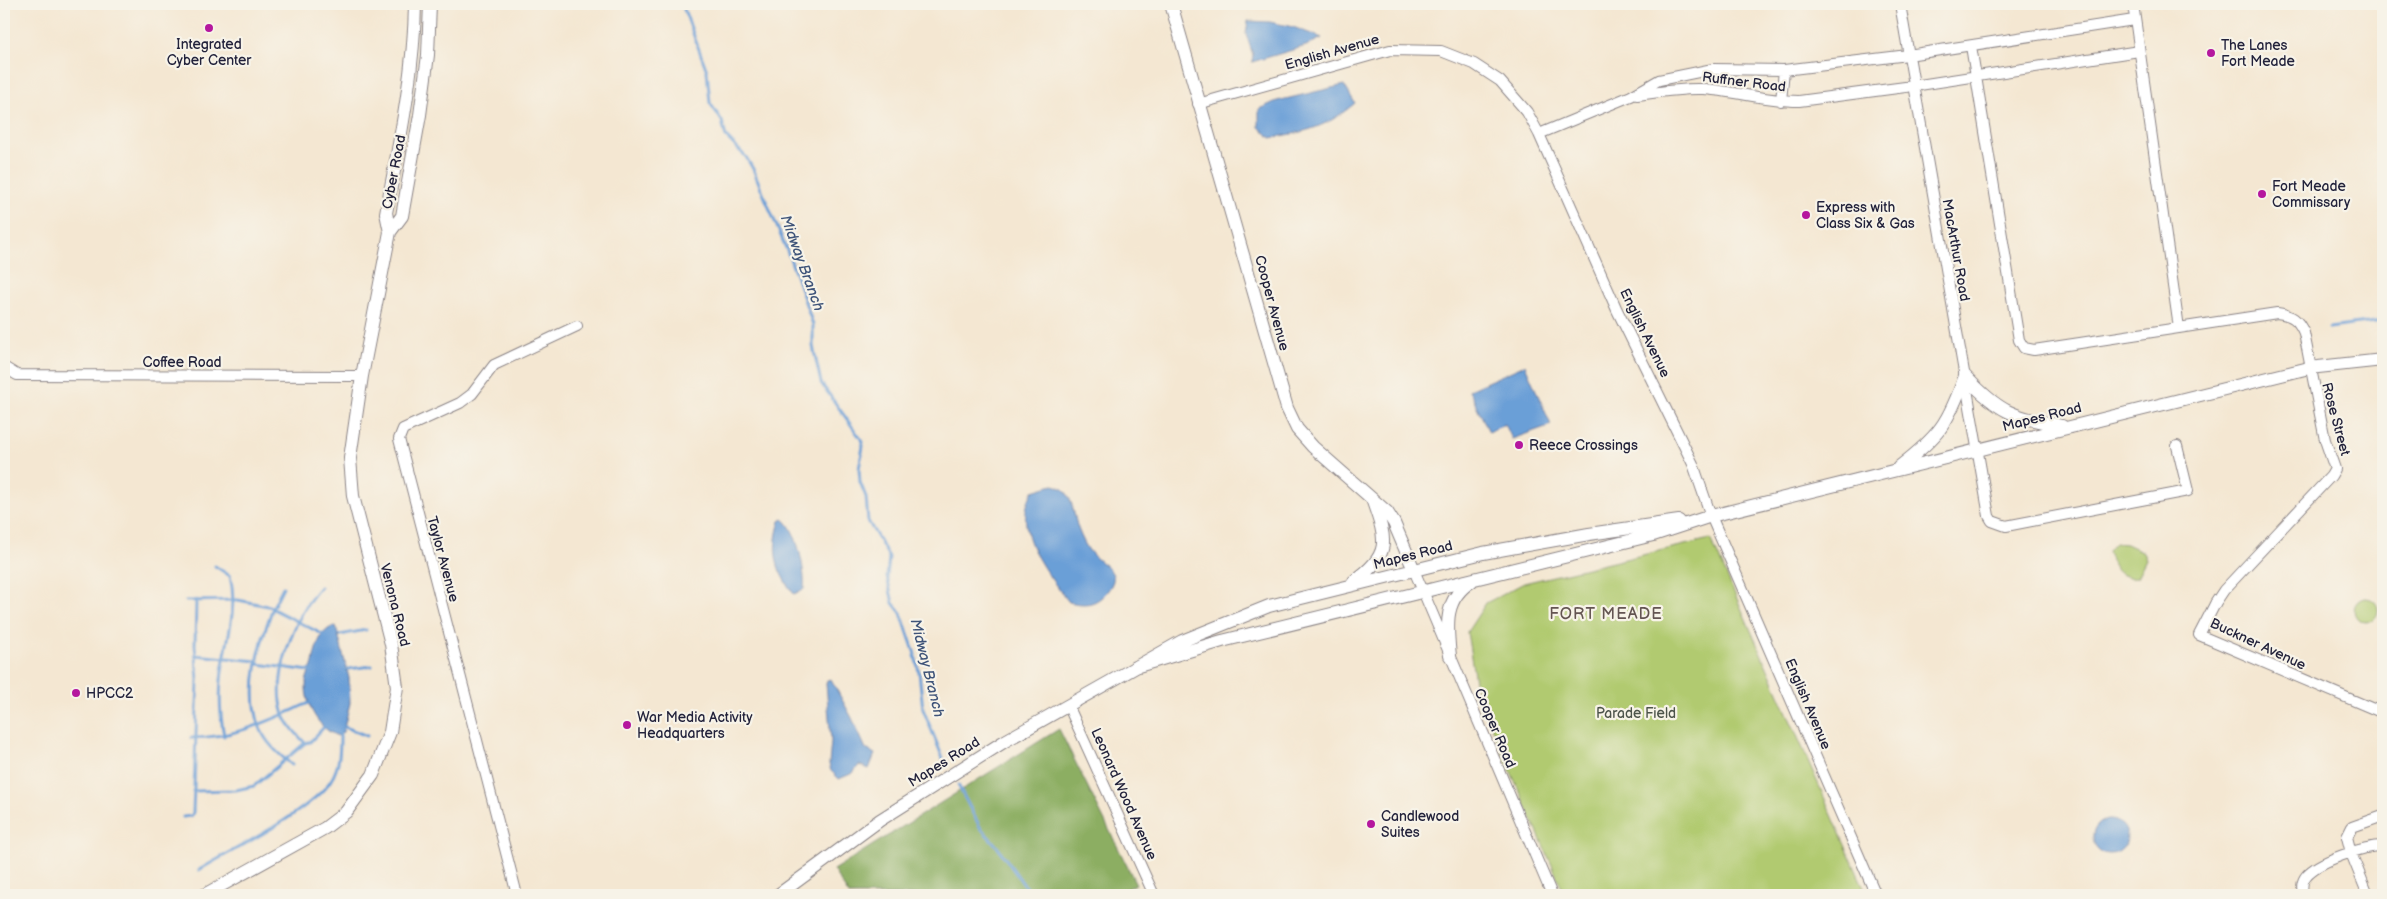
<svg xmlns="http://www.w3.org/2000/svg" width="2387" height="899" viewBox="0 0 2387 899" font-family="'Balsamiq Sans',sans-serif">
	<rect width="100%" height="100%" fill="#f7f3e8"/>
	<filter id="ink" filterUnits="userSpaceOnUse"><feTurbulence type="fractalNoise" baseFrequency=".02" numOctaves="2"/><feDisplacementMap in="SourceGraphic" scale="10" xChannelSelector="R" yChannelSelector="G"/><feConvolveMatrix kernelMatrix="1 2 1 2 8 2 1 2 1" color-interpolation-filters="sRGB"/></filter>
	<filter id="wash" filterUnits="userSpaceOnUse"><feTurbulence type="fractalNoise" baseFrequency=".0096" numOctaves="4" result="noise"/><feDisplacementMap in="SourceGraphic" scale="20" xChannelSelector="R" yChannelSelector="G"/><feGaussianBlur stdDeviation="1.12" result="paint"/><feColorMatrix in="noise" values="0 0 0 0 0 0 0 0 0 0 0 0 0 0 0 0 0 1.4 0 .05"/><feComposite in="paint" operator="in"/></filter>
	<g filter="url(#wash)">
		<rect width="100%" height="100%" fill="#f4e7d2"/>
		<path fill="#b1ca6f" stroke="#6a7655" d="M1710,539l6,12 151,344h-302l-79,-180 -9,-21 -10,-62 19,-29 38,-20z
			M2115,543l11,1 17,8 3,7 -9,18c-19,2 -24,-10 -29,-26z
			M2354 610a12 12 0 1 1 24 0a12 12 0 1 1-24 0Z"/>
		<path fill="#8cae62" stroke="#57684e" d="M1059,729l77,155 -19,11h-268l-16,-25z"/>
		<path fill="#6b9fd7" stroke="#466089" d="M1248,21l22,1 23,5 29,11 -16,8 -54,16 1,-7 -7,-21z
			M1344,85l11,18c-29,25 -47,28 -84,35l-12,-11v-18l18,-8z
			M1525,365l26,60 -39,14 -7,-15 -16,8 -20,-42z
			M1053,485c21,3 19,29 26,46 3,7 7,17 13,23 14,15 33,18 12,41 -11,11 -21,10 -35,7 -23,-29 -59,-73 -36,-111z
			M783,519c14,9 23,54 21,70l-10,5c-19,-24 -23,-43 -14,-73z
			M336,626l13,52 1,25 -7,29 -5,4c-21,-7 -36,-37 -31,-58 1,-5 5,-10 6,-15 2,-13 7,-35 23,-37z
			M831,679l21,39 14,31 9,5 -6,15 -10,-4 -6,8 -14,6 -8,-8 -2,-7 2,-23 -5,-57 1,-4z
			M2093 837a17 17 0 1 1 34 0a17 17 0 1 1-34 0Z"/>
		<g fill="none" stroke-linecap="round" stroke-linejoin="round">
			<path stroke="#6b9fd7" stroke-width="3" d="M682,4l25,67 3,32 12,18 4,16 20,20 7,12 37,89 23,67v21l8,37 40,56 2,7 -4,23 1,13 6,15 2,24 21,36 -2,20 6,26 8,10 13,38 5,21 4,37 21,52
				M2329,328l54,-7
				M215,566l15,10c8,32 -3,63 -8,95 -3,21 -2,44 2,65
				M320,587c-25,29 -49,89 -36,128 4,11 13,19 21,28l5,-1 15,-16
				M186,601l52,-1 35,7 10,-20
				M273,607c-13,36 -27,83 -13,120 5,16 20,28 32,38
				M273,609l51,26
				M340,635l26,-5
				M195,655l63,6
				M258,664l52,7
				M348,669l24,-3
				M345,727l22,9
				M191,738c45,0 77,-17 118,-35
				M958,785l22,42 16,18 35,50
				M193,791l43,-1 18,-4 51,-43
				M183,817l8,-1 2,-3 5,-133 -3,-35 1,-45
				M199,870c33,-20 113,-59 132,-90 9,-14 9,-30 9,-45"/>
		</g>
	</g>
	<g filter="url(#ink)">
		<g fill="none" stroke-linecap="round" stroke-linejoin="round">
			<defs>
				<path id="minor" d="M1900,4l89,512 3,5 14,5 182,-35 -11,-45
					M2133,4l46,324
					M1971,46l48,294 5,8 10,2 243,-37c15,2 21,6 27,20l21,107 10,29 -4,7 -107,114 -8,12 -17,33 184,78
					M1637,95c22,-3 44,-7 66,-6 32,2 64,12 96,12l114,-15 226,-35
					M1781,101l3,-31
					M1198,104l192,-54 51,1 33,13 26,17 27,31 12,22 78,176 76,154 18,52 165,379
					M1539,134l92,-38 28,-16 54,-11 71,1 124,-15 226,-35
					M4,367l13,8 345,1
					M1414,570l138,325
					M1068,705l86,190
					M517,895l-118,-456 4,-10 57,-26 12,-9 22,-29 83,-39
					M2303,895c-1,-6 -2,-13 3,-19 12,-15 58,-30 77,-30
					M2368,895l-17,-42 -4,-16 5,-10 31,-11"/>
				<path id="tertiary" d="M1171,4l116,404 10,21 16,18 74,65 7,11 20,47
					M390,232l12,-16 18,-101 8,-60 2,-51
					M1899,467c40,-31 49,-43 66,-91 36,38 47,40 97,50
					M1354,581c39,-27 32,-42 18,-82
					M1450,656c-3,-30 -7,-57 22,-75
					M1135,667l87,-26 431,-106 58,-19 598,-148 74,-8
					M204,895l121,-67 21,-16 27,-37 17,-43 7,-45 -6,-43 -38,-148 -3,-38 12,-82 28,-144 -4,-19c13,-69 28,-138 29,-209
					M778,895l102,-75 125,-79 177,-100 87,-35 214,-53 106,-19 90,-13"/>
			</defs>
			<use href="#minor" stroke="#8b8486" stroke-width="12"/>
			<use href="#tertiary" stroke="#8b8486" stroke-width="14"/>
			<use href="#minor" stroke="#fff" stroke-width="10"/>
			<use href="#tertiary" stroke="#fff" stroke-width="12"/>
		</g>
	</g>
	<g fill="#b5179e" stroke="#f7f3e8" stroke-width="2">
		<circle cx="209" cy="28" r="5"/>
		<circle cx="2211" cy="53" r="5"/>
		<circle cx="2262" cy="194" r="5"/>
		<circle cx="1806" cy="215" r="5"/>
		<circle cx="1519" cy="445" r="5"/>
		<circle cx="76" cy="693" r="5"/>
		<circle cx="627" cy="725" r="5"/>
		<circle cx="1371" cy="824" r="5"/>
	</g>
	<g text-anchor="middle" dominant-baseline="central" stroke-width="4.5" stroke-linejoin="round" paint-order="stroke">
		<g font-size="14" fill="#22223b" stroke="#f7f3e8" text-anchor="start">
			<text x="209" y="44" text-anchor="middle">Integrated<tspan x="209" dy="16">Cyber Center</tspan></text>
			<text x="2221" y="45">The Lanes<tspan x="2221" dy="16">Fort Meade</tspan></text>
			<text x="2272" y="186">Fort Meade<tspan x="2272" dy="16">Commissary</tspan></text>
			<text x="1816" y="207">Express with<tspan x="1816" dy="16">Class Six &amp; Gas</tspan></text>
			<text x="1529" y="445">Reece Crossings</text>
			<text x="86" y="693">HPCC2</text>
			<text x="637" y="717">War Media Activity<tspan x="637" dy="16">Headquarters</tspan></text>
			<text x="1381" y="816">Candlewood<tspan x="1381" dy="16">Suites</tspan></text>
		</g>
		<g font-size="14" fill="#22223b" stroke="#f7f3e8">
			<text transform="translate(1332 52) rotate(-16)">English Avenue</text>
			<text transform="translate(1744 82) rotate(7)">Ruffner Road</text>
			<text transform="translate(394 172) rotate(-79)">Cyber Road</text>
			<text transform="translate(1956 250) rotate(80)">MacArthur Road</text>
			<text transform="translate(1272 303) rotate(75)">Cooper Avenue</text>
			<text transform="translate(1645 333) rotate(64)">English Avenue</text>
			<text x="182" y="362">Coffee Road</text>
			<text transform="translate(2042 417) rotate(-14)">Mapes Road</text>
			<text transform="translate(2336 419) rotate(75)">Rose Street</text>
			<text transform="translate(1413 555) rotate(-14)">Mapes Road</text>
			<text transform="translate(443 559) rotate(75)">Taylor Avenue</text>
			<text transform="translate(395 605) rotate(76)">Venona Road</text>
			<text transform="translate(2258 644) rotate(25)">Buckner Avenue</text>
			<text transform="translate(1808 704) rotate(67)">English Avenue</text>
			<text transform="translate(1495 728) rotate(67)">Cooper Road</text>
			<text transform="translate(944 762) rotate(-32)">Mapes Road</text>
			<text transform="translate(1124 794) rotate(66)">Leonard Wood Avenue</text>
		</g>
		<g font-size="14" fill="#4d544b" stroke="#f7f3e8">
			<text x="1636" y="713">Parade Field</text>
		</g>
		<g font-size="15" font-style="italic" fill="#3f5479" stroke="#f7f3e8">
			<text transform="translate(802 263) rotate(70)">Midway Branch</text>
			<text transform="translate(927 668) rotate(76)">Midway Branch</text>
		</g>
		<g font-size="16" letter-spacing="1" fill="#645552" stroke="#f7f3e8">
			<text x="1606" y="614">FORT MEADE</text>
		</g>
	</g>
	<rect width="2387" height="899" fill="none" stroke="#f7f3e8" stroke-width="20"/>
</svg>
